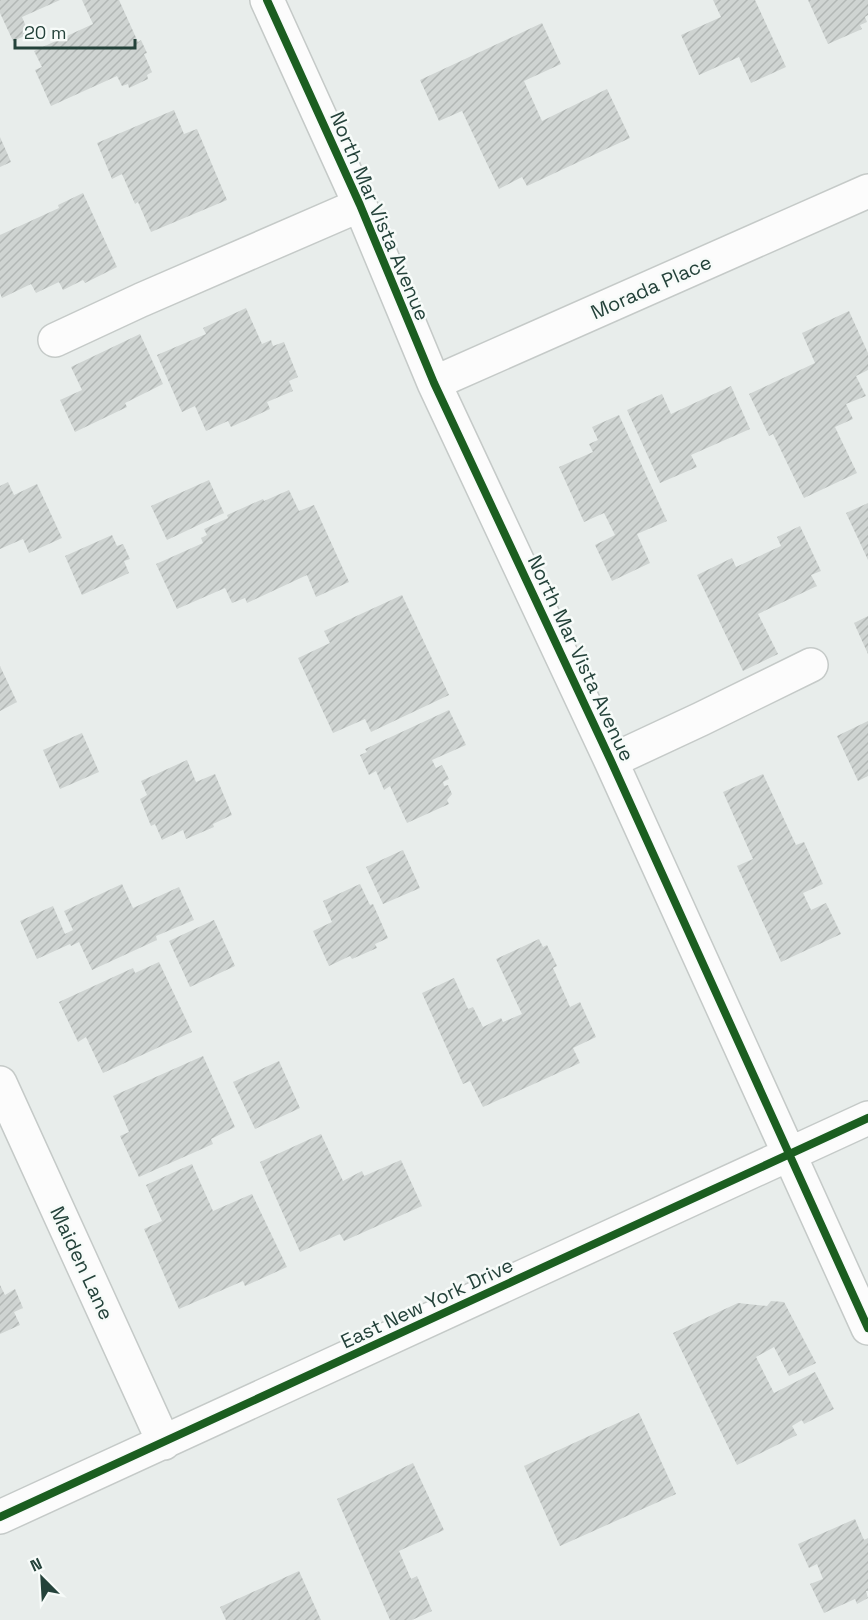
<svg xmlns="http://www.w3.org/2000/svg" width="868" height="1620" viewBox="0 0 868 1620" font-family="'Space Grotesk',sans-serif">
	<defs>
		<pattern id="building-hatch" width="6" height="6" patternUnits="userSpaceOnUse" patternTransform="scale(1.5)"><rect width="6" height="6" fill="#cfd4d2"/><path d="M-1 1l2-2M0 6l6-6M5 7l2-2" fill="none" stroke="#b2b7b5"/></pattern>
	</defs>
	<rect width="100%" height="100%" fill="#e8edeb"/>
	<path fill="url(#building-hatch)" d="M0,0h60l-38,17 7,17 -16,7 -13,-28z
		M82,0h37l19,42 3,-2 6,13 -3,1 8,18 -5,3 1,4 -19,9 -1,-4 -6,2 -5,-10 -66,30 -16,-36 7,-3 -8,-16 59,-27z
		M713,0h42l31,67 -35,16 -12,-26 -40,18 -18,-40 40,-18z
		M808,0h60v15l-3,2 2,5 -7,3 2,4 -34,15z
		M542,23l19,41 -37,17 18,40 65,-32 23,49 -103,48 -5,-9 -23,12 -37,-78 -23,10 -19,-41z
		M174,110l10,24 13,-5 30,71 -76,32 -13,-30 -3,2 -13,-30 -10,5 -15,-36z
		M0,137l11,25 -11,5z
		M83,193l34,74 -32,16 -2,-3 -20,10 -4,-8 -23,11 -5,-9 -29,14 -2,-5v-58l59,-27 -1,-3z
		M246,308l16,36 9,-4 2,6 11,-4 14,35 -9,4 4,10 -26,11 3,7 -39,18 -3,-6 -22,10 -11,-25 -13,6 -25,-57 49,-21 -3,-6z
		M849,311l19,42v17l-12,6 10,20 -20,8 7,15 -18,8 22,46 -53,25 -31,-64 -4,2 -20,-42 66,-31 -13,-30z
		M140,334l23,50 -38,19 2,4 -52,25 -15,-32 22,-10 -11,-23z
		M731,386l19,43 -59,26 6,12 -37,16 -33,-73 35,-16 9,20z
		M619,415l48,106 -30,13 13,29 -38,18 -17,-36 20,-10 -11,-22 -20,9 -25,-55 34,-15 -4,-8 9,-4 -6,-13z
		M209,480l15,33 -57,27 -16,-34z
		M8,482l6,13 23,-11 25,54 -33,15 -6,-14 -23,10v-63z
		M289,490l10,21 15,-6 35,77 -33,15 -9,-22 -60,28 -2,-5 -13,5 -7,-15 -48,21 -21,-45 47,-21 -2,-5 6,-3 -3,-6 24,-11 -1,-3 36,-16 1,2z
		M868,503v57l-22,-47z
		M800,526l21,45 -10,4 6,11 -59,28 20,40 -35,17 -46,-96 35,-17 4,9 45,-21 -4,-9z
		M112,535l5,11 6,-2 7,15 -6,2 5,12 -47,22 -17,-39z
		M402,595l47,100 -78,37 -6,-13 -32,14 -35,-75 32,-15 -6,-12z
		M868,616v38l-14,-31z
		M0,666l17,36 -17,9z
		M449,710l17,35 -34,15 4,8 6,-3 7,14 -6,3 1,4 4,-1 4,9 -5,6 2,4 -42,19 -17,-37 -6,4 -8,-19 -7,4 -9,-20 7,-3 -2,-3z
		M868,721v55l-10,5 -21,-45z
		M82,733l17,39 -39,17 -17,-39z
		M187,760l9,22 19,-8 17,41 -19,9 1,3 -28,12 -3,-9 -21,10 -7,-16 -4,2 -11,-27 7,-4 -6,-14z
		M763,774l33,71 8,-3 19,42 -20,9 8,17 15,-7 15,31 -60,28 -44,-96 16,-7 -30,-67z
		M403,850l17,38 -37,16 -17,-37z
		M122,884l11,24 46,-21 15,33 -38,16 1,4 -65,30 -13,-28 -8,4 -1,-2 -33,15 -17,-38 33,-15 12,28 8,-4 -9,-19z
		M360,884l10,21 3,-1 15,34 -13,6 2,4 -25,11 -2,-3 -21,10 -16,-35 19,-9 -9,-21z
		M214,920l21,46 -45,21 -21,-46z
		M539,939l4,8 4,-2 10,21 -4,2 17,39 10,-5 16,35 -23,11 7,15 -97,44 -13,-26 -7,3 -41,-91 32,-15 14,31 5,-2 10,20 18,-9 2,4 19,-8 -26,-55z
		M159,962l33,70 -89,41 -17,-36 -8,5 -19,-40 74,-34 2,5z
		M203,1056l32,71 -24,12 2,5 -74,33 -19,-41 9,-4 -16,-36z
		M279,1061l21,47 -45,21 -22,-47z
		M321,1134l22,47 19,-10 2,5 37,-16 21,46 -78,35 -4,-7 -40,18 -40,-90z
		M192,1164l21,47 39,-17 35,73 -42,19 -2,-5 -64,28 -35,-80 18,-8 -16,-36z
		M0,1285l5,10 10,-6 8,19 -9,4 6,13 -20,9z
		M771,1301l13,1 32,61 -27,13 -15,-29 -18,10 18,36 41,-21 19,37 -30,15 -2,-4 -10,6 5,9 -60,30 -64,-132 65,-30 29,3z
		M639,1413l37,81 -116,52 -36,-80z
		M413,1463l31,67 -45,21 12,28 6,-3 15,35 -20,9h-22l-53,-121z
		M855,1519l9,21 4,-2v53h-2l2,7 -11,6 -2,-5 -31,14 -14,-29 13,-5 -6,-15 -8,4 -11,-24z
		M299,1571l22,49h-95l-6,-13z"/>
	<g fill="none" stroke-linecap="round" stroke-linejoin="round">
		<defs>
			<path id="minor" d="M267,0l93,205 74,178 177,378 257,567
				M55,340l86,-40 219,-95
				M434,383l434,-192
				M611,761l90,-42 110,-54
				M0,1083l164,360
				M0,1517l868,-399"/>
		</defs>
		<use href="#minor" stroke="#c5cac8" stroke-width="36"/>
		<use href="#minor" stroke="#fcfcfc" stroke-width="33"/>
		<defs>
			<path id="cycleway" d="M267,0l93,205 74,178 177,378 257,567
				M0,1517l868,-399"/>
		</defs>
		<use href="#cycleway" stroke="#f7fbf9" stroke-width="11"/>
		<use href="#cycleway" stroke="#1b5e20" stroke-width="8"/>
	</g>
	<g text-anchor="middle" dominant-baseline="central" stroke-width="5" stroke-linejoin="round" paint-order="stroke">
		<g font-size="20" fill="#24423a" stroke="#f7fbf9">
			<text transform="translate(380 216) rotate(67)">North Mar Vista Avenue</text>
			<text transform="translate(651 287) rotate(-24)">Morada Place</text>
			<text transform="translate(581 658) rotate(65)">North Mar Vista Avenue</text>
			<text transform="translate(82 1263) rotate(65)">Maiden Lane</text>
			<text transform="translate(427 1303) rotate(-25)">East New York Drive</text>
		</g>
	</g>
	<g transform="translate(42 1578) rotate(336)" stroke="#f7fbf9" stroke-width="4.5" paint-order="stroke">
	<path d="M0-4.5L10 22L0 15L-10 22Z" fill="#24423a"/>
	<text y="-9" font-size="16" font-weight="bold" text-anchor="middle" fill="#24423a">N</text>
	</g>
	<path d="M15 39v9h120v-9" fill="none" stroke="#24423a" stroke-width="3"/>
	<text x="24" y="39" font-size="18" fill="#24423a" stroke="#f7fbf9" stroke-width="4.5" paint-order="stroke">20 m</text>
</svg>
